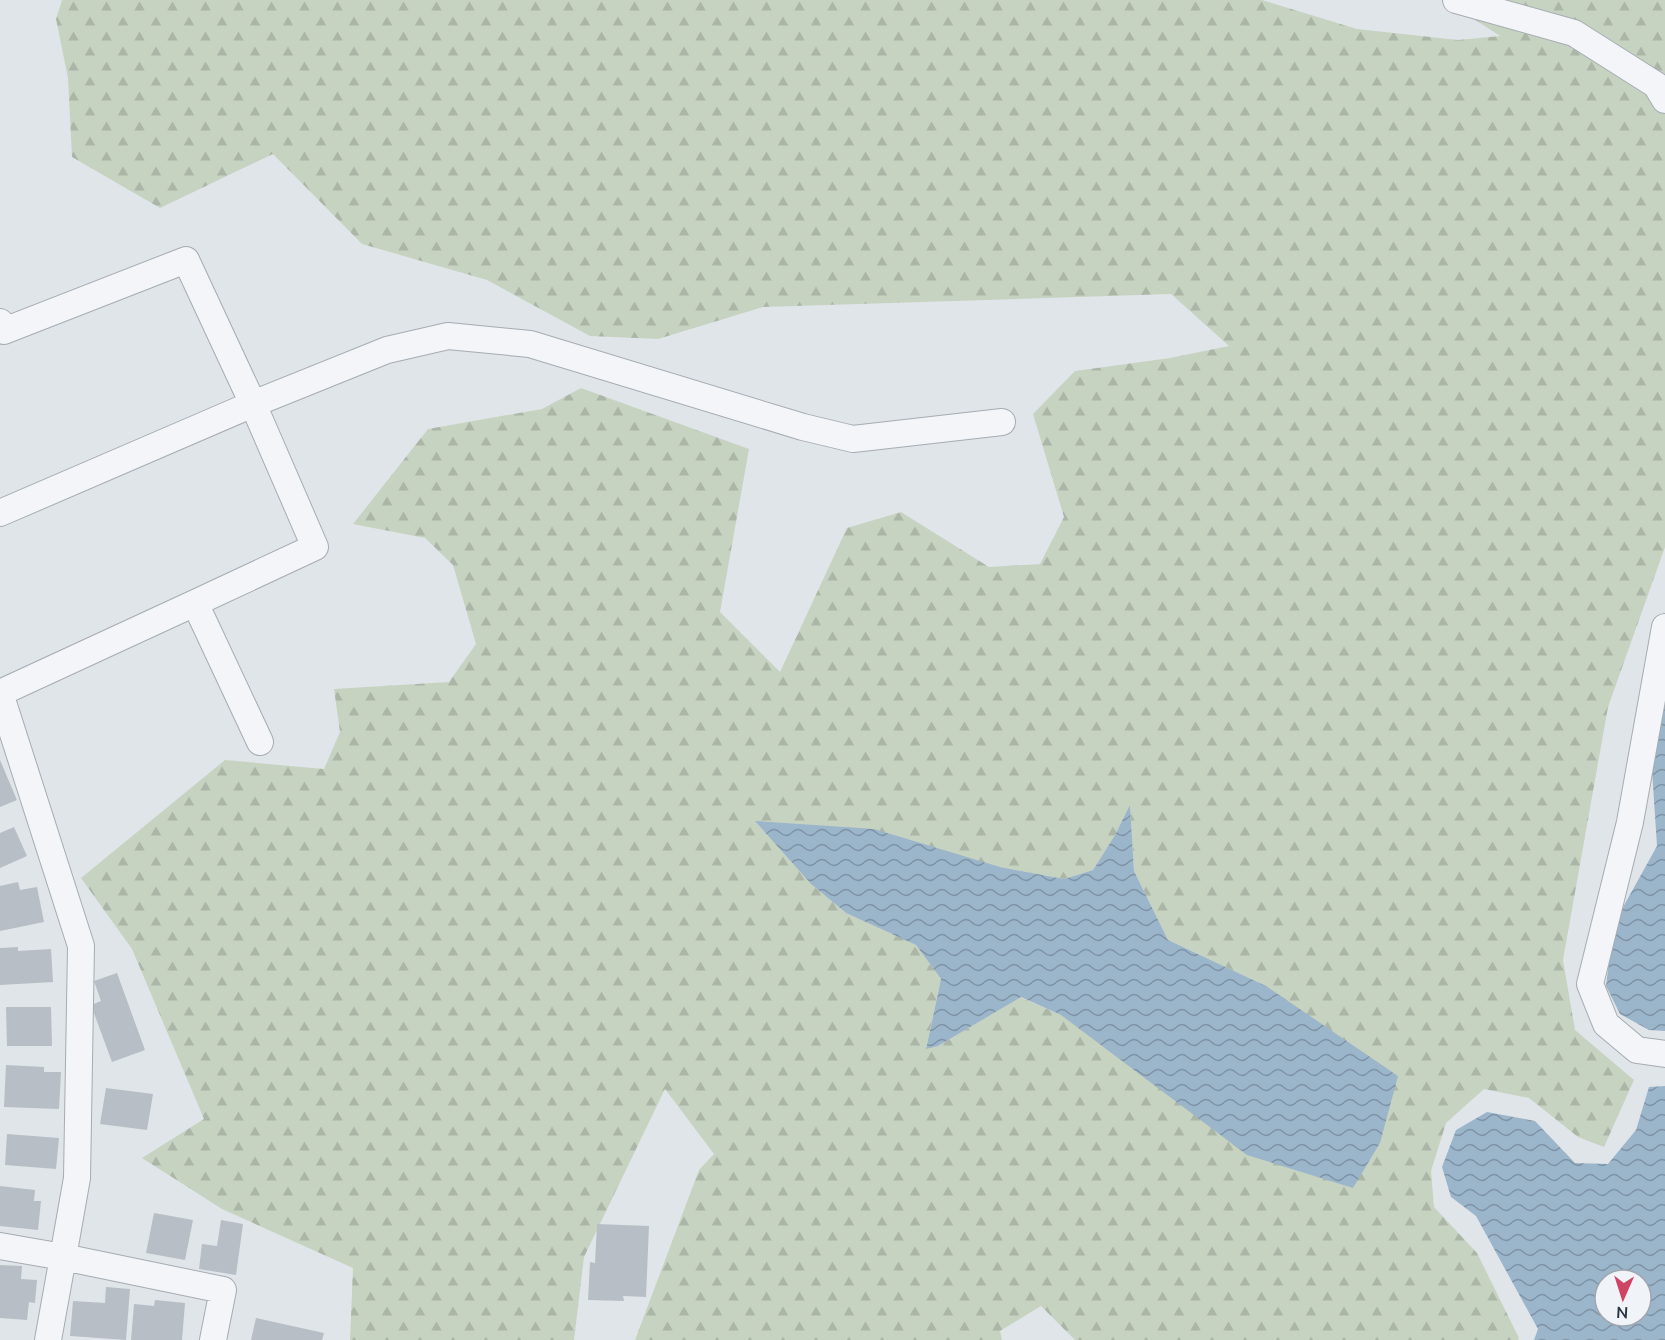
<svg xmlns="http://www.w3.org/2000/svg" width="1665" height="1340" viewBox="0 0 1665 1340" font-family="'Nunito Sans',sans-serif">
	<defs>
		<pattern id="forest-firs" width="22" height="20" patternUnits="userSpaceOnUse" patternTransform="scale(1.5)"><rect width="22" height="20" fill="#c7d3c1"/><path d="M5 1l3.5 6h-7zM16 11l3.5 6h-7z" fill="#abb6a7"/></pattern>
		<pattern id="water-waves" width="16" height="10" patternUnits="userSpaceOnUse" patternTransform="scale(1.5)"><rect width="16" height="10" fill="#9bb5ca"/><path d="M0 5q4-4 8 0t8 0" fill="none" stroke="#7e94a6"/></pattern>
	</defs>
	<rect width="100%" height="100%" fill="#e0e5e9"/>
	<path fill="url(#forest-firs)" fill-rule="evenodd" d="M62,0h1200l95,29 101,11 42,-4 -55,-36h220v547l-57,160 -45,253 12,70 59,50 -30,67 -26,-10 -49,-39 -45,-9 -38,34 -15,48 3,36 43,46 42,85 -1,2h-443l-34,-34 -41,25 2,9h-367l64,-170 15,-16 -49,-65 -81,168 -10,83h-224l3,-72 -131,-59 -80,-51 62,-39 -72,-170 -51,-71 144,-118 99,9 16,-37 -6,-43 115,-7 27,-38 -23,-79 -28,-27 -72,-14 75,-95 114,-20 39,-21 168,61 -29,163 60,60 67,-144 54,-16 88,55 51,-3 24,-47 -31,-103 42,-43 95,-13 59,-12 -58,-52 -408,13 -105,32 -68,-3 -103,-56 -125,-36 -89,-90 -113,54 -88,-51 -4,-79 -12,-59zM1130,806l4,65 34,69 98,46 -205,29 -41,-18 -82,49 -12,2 15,-69 -25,-34 -70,-32 -35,-29 -55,-62 308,57 29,-9 22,-35z"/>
	<path fill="url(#water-waves)" fill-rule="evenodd" d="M1665,680v351l-16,-1 -29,-16 -14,-28 3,-24 13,-53 35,-63 -5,-76 4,-49z
		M1130,805l4,66 34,69 98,46 132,90 -18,67 -27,45 -106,-33 -186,-140 -40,-18 -83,49 -12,3 15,-70 -25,-34 -70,-32 -35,-29 -56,-63 119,8 126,38 64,12 29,-9 22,-35z
		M1665,1086v254h-131l4,-11 -62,-113 -25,-19 -9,-30 14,-37 31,-18 48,9 40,42 33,1 28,-34 13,-43zM1605,1280h36v36h-36z"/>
	<path fill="#b7bec6" d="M0,760l17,40 -17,7z
		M14,827l13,29 -27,12v-35z
		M18,882l2,8 17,-3 7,35 -44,9v-45z
		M18,947v4l33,-2 2,33 -53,3v-37z
		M117,973l28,77 -33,12 -21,-57 10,-4 -7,-20z
		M6,1007h45l1,39h-45z
		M6,1065l38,2v5h17l-2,37 -55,-2z
		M106,1088l47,6 -6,36 -47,-6z
		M7,1134l52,4 -3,31 -51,-4z
		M0,1186l35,4 -1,11h7l-3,29 -38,-4z
		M154,1213l39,7 -8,40 -39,-7z
		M221,1220l22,4 -7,51 -37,-6 3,-25 15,2z
		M597,1224l52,2 -3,71 -23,-1 1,5 -36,-1 2,-38 5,1z
		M0,1265l22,1 -1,13 16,1 -2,23 -6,-1 -2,18 -27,-2z
		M106,1287l24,2 -4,51 -56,-4 3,-35 32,2z
		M155,1300l30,3 -3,37h-51l3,-36 20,2z
		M256,1318l68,15 -2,7h-71z"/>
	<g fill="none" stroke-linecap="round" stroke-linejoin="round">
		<defs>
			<path id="street" d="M1456,0l118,33 82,52 9,15
				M0,322l4,9 182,-71 67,144 -253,109
				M195,603l120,-56 -62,-143 134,-54 61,-14 82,8 273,83 50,12 149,-17
				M1665,627l-35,195 -40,162 16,40 31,26 28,4
				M0,1246l63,11 14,-79 4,-232 -81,-253 195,-90 65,139
				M48,1340l15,-83 160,33 -10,50"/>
		</defs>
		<use href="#street" stroke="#a5acb3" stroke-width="28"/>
		<use href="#street" stroke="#f3f5f8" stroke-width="26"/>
	</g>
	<g transform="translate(1623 1298) rotate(183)"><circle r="28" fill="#f0f3f7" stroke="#a0a6ae" stroke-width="1.5"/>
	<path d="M0-4.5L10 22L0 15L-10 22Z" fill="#d04463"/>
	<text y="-9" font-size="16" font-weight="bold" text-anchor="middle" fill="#293341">N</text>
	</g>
</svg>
